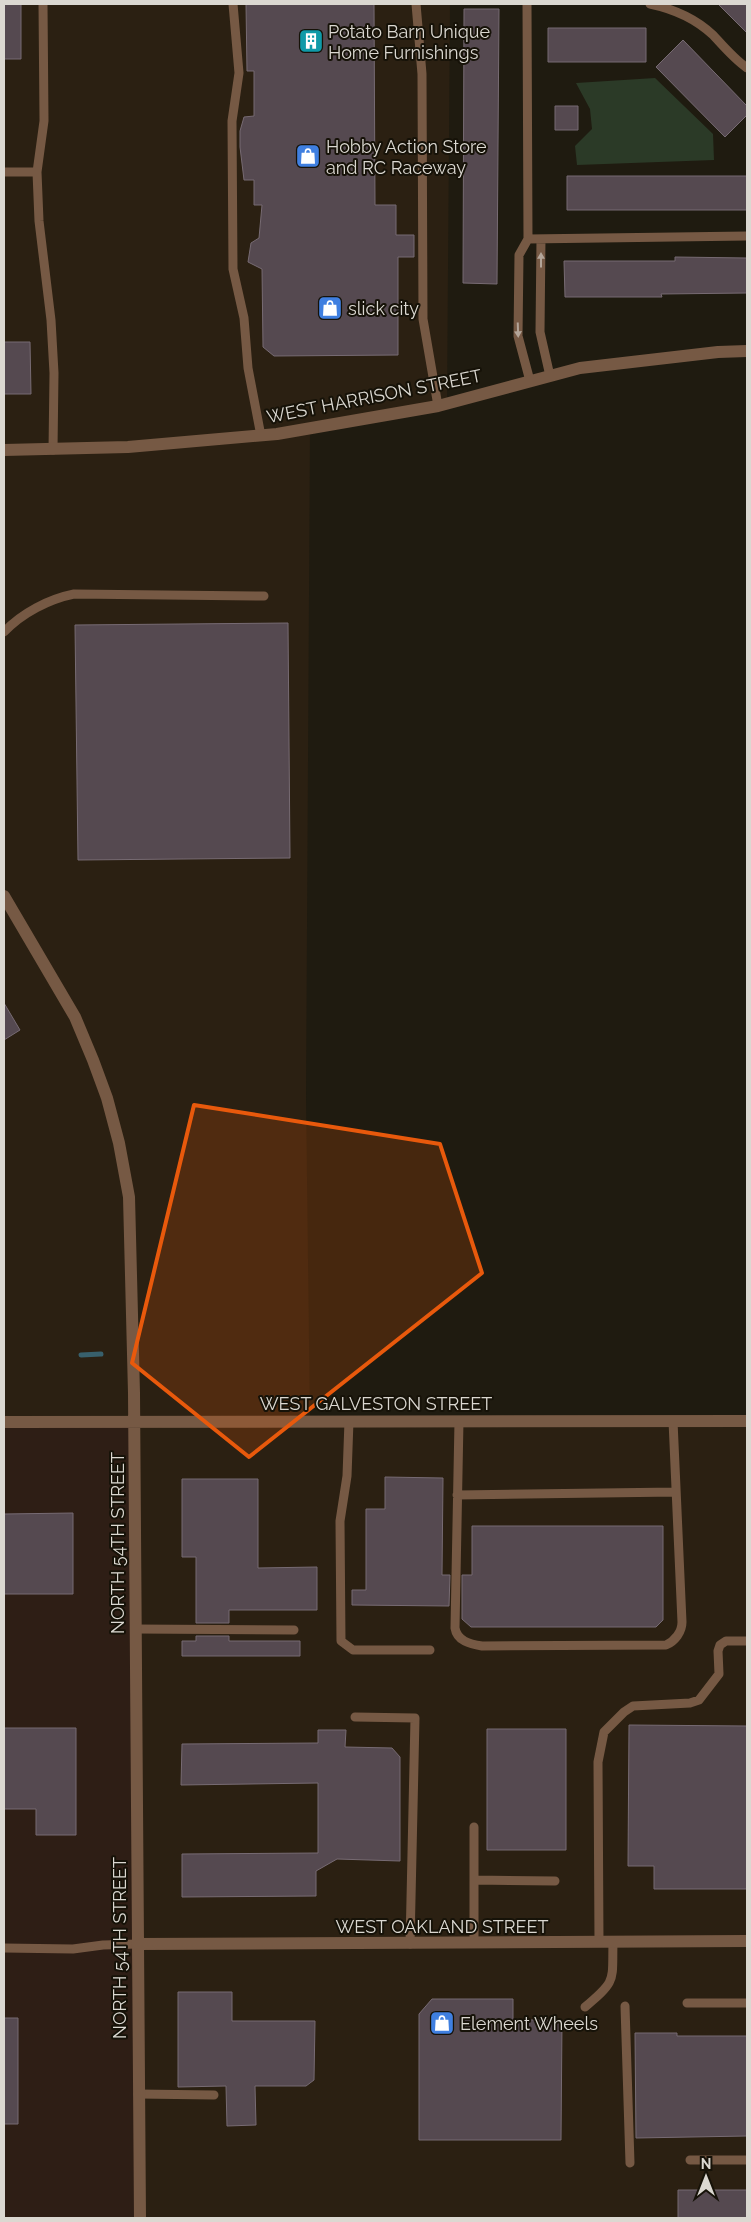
<svg xmlns="http://www.w3.org/2000/svg" width="751" height="2222" viewBox="0 0 751 2222" font-family="Raleway,sans-serif">
	<rect width="100%" height="100%" fill="#1f1b10"/>
	<path fill="#2b2012" d="M4,4h446l-3,399 -137,27 -4,666 4,325h-84l521,6v791h-607l-136,-796z"/>
	<path fill="#2e1e15" d="M134,1421l6,797h-136v-796z"/>
	<path fill="#2b3a27" d="M655,78l58,56 1,26 -137,5 -2,-19 17,-17 -2,-20 -14,-26z"/>
	<g fill="none" stroke-linecap="round" stroke-linejoin="round">
		<path stroke="#38606c" stroke-width="5" d="M81,1355l20,-1"/>
	</g>
	<path fill="#554950" stroke="#776b73" d="M4,4h17v55h-17z
		M246,4h128l1,201h21v30h18v22h-16v98l-124,1 -11,-9 -1,-78 -14,-7 3,-19 8,-5 3,-33h-8v-25h-10l-4,-33v-16l4,-14 10,-1v-45h-7z
		M718,4h29v29z
		M464,9h35l-2,275 -34,-1z
		M548,28h98v34h-98z
		M683,40l64,66v9l-22,22 -69,-70z
		M555,106h23v24h-23z
		M567,176h180v34h-180z
		M675,257l72,1v35l-86,1 1,3h-97l-1,-36h111z
		M4,342h26l1,52h-27z
		M288,623l2,235 -212,2 -3,-235z
		M4,1003l16,27 -16,10z
		M385,1477l58,1 -1,97h8l-1,31 -97,-1v-15h14v-81h19z
		M182,1479h76v89l59,-1v43h-88v13h-33v-66h-14z
		M73,1513v81h-69v-80z
		M472,1526h191v94l-7,7h-185l-9,-8v-44h10z
		M196,1636h33v5h71v15h-118v-15h14z
		M629,1725l118,1v163h-93v-23h-26z
		M4,1728h72v107h-40v-26h-32z
		M487,1729h79v121h-79z
		M318,1730h28l-1,17 47,1 8,9v104l-63,-2 -21,12v25l-134,1v-43l136,-1v-70l-137,2 1,-41 136,-1z
		M178,1992h54v29h83l-1,59 -8,6h-51l1,39 -29,1 -1,-40 -48,1z
		M432,1999h81v21h49l-1,120h-142v-126z
		M4,2018h14v106h-14z
		M635,2033h42v3h70v100l-111,2z
		M678,2190h69v28h-69z"/>
	<g fill="none" stroke-linecap="round" stroke-linejoin="round">
		<path stroke="#765944" stroke-width="9" d="M43,4l1,117 -7,51 2,49 12,99 3,53 -1,77
			M233,4l6,69 -7,48 1,148 11,49 4,50 13,68
			M416,4l6,70 1,245 15,87
			M527,4l1,235 -9,16 -1,81 12,45
			M650,4c24,5 45,14 63,31 11,12 21,24 34,33
			M4,172h33
			M528,239l219,-3
			M541,239l-1,93 10,44
			M4,632c18,-19 45,-33 70,-38l190,2
			M349,1421l-2,55 -7,45 1,120 12,9h77
			M459,1421l-4,207c2,13 15,16 27,18l184,-1c9,-4 16,-13 16,-23l-9,-201
			M457,1495l219,-3
			M135,1629l159,1
			M355,1717l60,1 -5,226
			M474,1827v116
			M474,1880l81,1
			M599,1942l-1,-180 6,-30 20,-20 9,-6 57,-3 9,-3 20,-26 -1,-23 2,-6 6,-4h21
			M4,1948l69,1 30,-4 34,-1
			M687,2003h60
			M625,2006l5,157
			M585,2007c32,-27 27,-25 28,-65
			M138,2094l76,1
			M690,2160h57"/>
		<path stroke="#765944" stroke-width="12" d="M4,450l124,-3 149,-13 161,-28 142,-38 138,-16 29,-1
			M4,896l71,121 18,43 14,38 12,45 10,54 5,196 6,825
			M4,1422l743,-1
			M137,1944l610,-3"/>
	</g>
	<defs><path id="oneway-solid" d="M-6-.8H1V-3.2L6.5 0L1 3.2V.8H-6Z" transform="scale(1.25)"/></defs>
	<g fill="#b3a599">
		<use href="#oneway-solid" transform="translate(541 260) rotate(-90)"/>
		<use href="#oneway-solid" transform="translate(518 330) rotate(88)"/>
	</g>
	<path fill="#e8590c" fill-opacity="0.2" stroke="#e8590c" stroke-width="4" stroke-linejoin="round" d="M194,1105l246,39 42,129 -233,184 -117,-94z"/>
	<defs>
		<symbol id="building-square" viewBox="-11 -11 22 22"><rect x="-9" y="-9" width="18" height="18" rx="4" fill="#0f9aa8" stroke="#161208"/><path d="M-4-6H4V6H1V3H-1V6H-4ZM-2.5-4.3h1.7v1.8h-1.7ZM.8-4.3h1.7v1.8H.8ZM-2.5-1h1.7V.8h-1.7ZM.8-1h1.7V.8H.8Z" fill="#fff"/></symbol>
		<symbol id="shop-square" viewBox="-11 -11 22 22"><rect x="-9" y="-9" width="18" height="18" rx="4" fill="#3f7fe0" stroke="#161208"/><path d="M-5-2.5h2.3a2.7 3.5 0 0 1 5.4 0H5L5.5 6h-11ZM-1.5-2.5h3a1.5 2.3 0 0 0-3 0Z" fill="#fff"/></symbol>
	</defs>
	<g fill-rule="evenodd">
		<use href="#building-square" x="297" y="27" width="28" height="28"/>
		<use href="#shop-square" x="294" y="142" width="28" height="28"/>
		<use href="#shop-square" x="316" y="294" width="28" height="28"/>
		<use href="#shop-square" x="428" y="2009" width="28" height="28"/>
	</g>
	<g text-anchor="middle" dominant-baseline="central" stroke-width="4" stroke-linejoin="round" paint-order="stroke">
		<g font-size="18" fill="#dbd8d1" stroke="#161208" text-anchor="start">
			<text x="328" y="31">Potato Barn Unique<tspan x="328" dy="21">Home Furnishings</tspan></text>
			<text x="326" y="146">Hobby Action Store<tspan x="326" dy="21">and RC Raceway</tspan></text>
			<text x="348" y="308">slick city</text>
			<text x="460" y="2023">Element Wheels</text>
		</g>
		<g font-size="18" fill="#dbd8d1" stroke="#161208">
			<text transform="translate(374 396) rotate(-11)">WEST HARRISON STREET</text>
			<text x="376" y="1403">WEST GALVESTON STREET</text>
			<text transform="translate(117 1543) rotate(-90)">NORTH 54TH STREET</text>
			<text x="442" y="1926">WEST OAKLAND STREET</text>
			<text transform="translate(119 1948) rotate(-90)">NORTH 54TH STREET</text>
		</g>
	</g>
	<rect width="751" height="2222" fill="none" stroke="#dbd8d1" stroke-width="10"/>
	<g transform="translate(706 2177)" stroke="#161208" stroke-width="4" paint-order="stroke">
	<path d="M0-4L9 19L0 12L-9 19Z" fill="#dbd8d1"/>
	<text y="-8" font-size="14" font-weight="bold" text-anchor="middle" fill="#dbd8d1">N</text>
	</g>
</svg>
